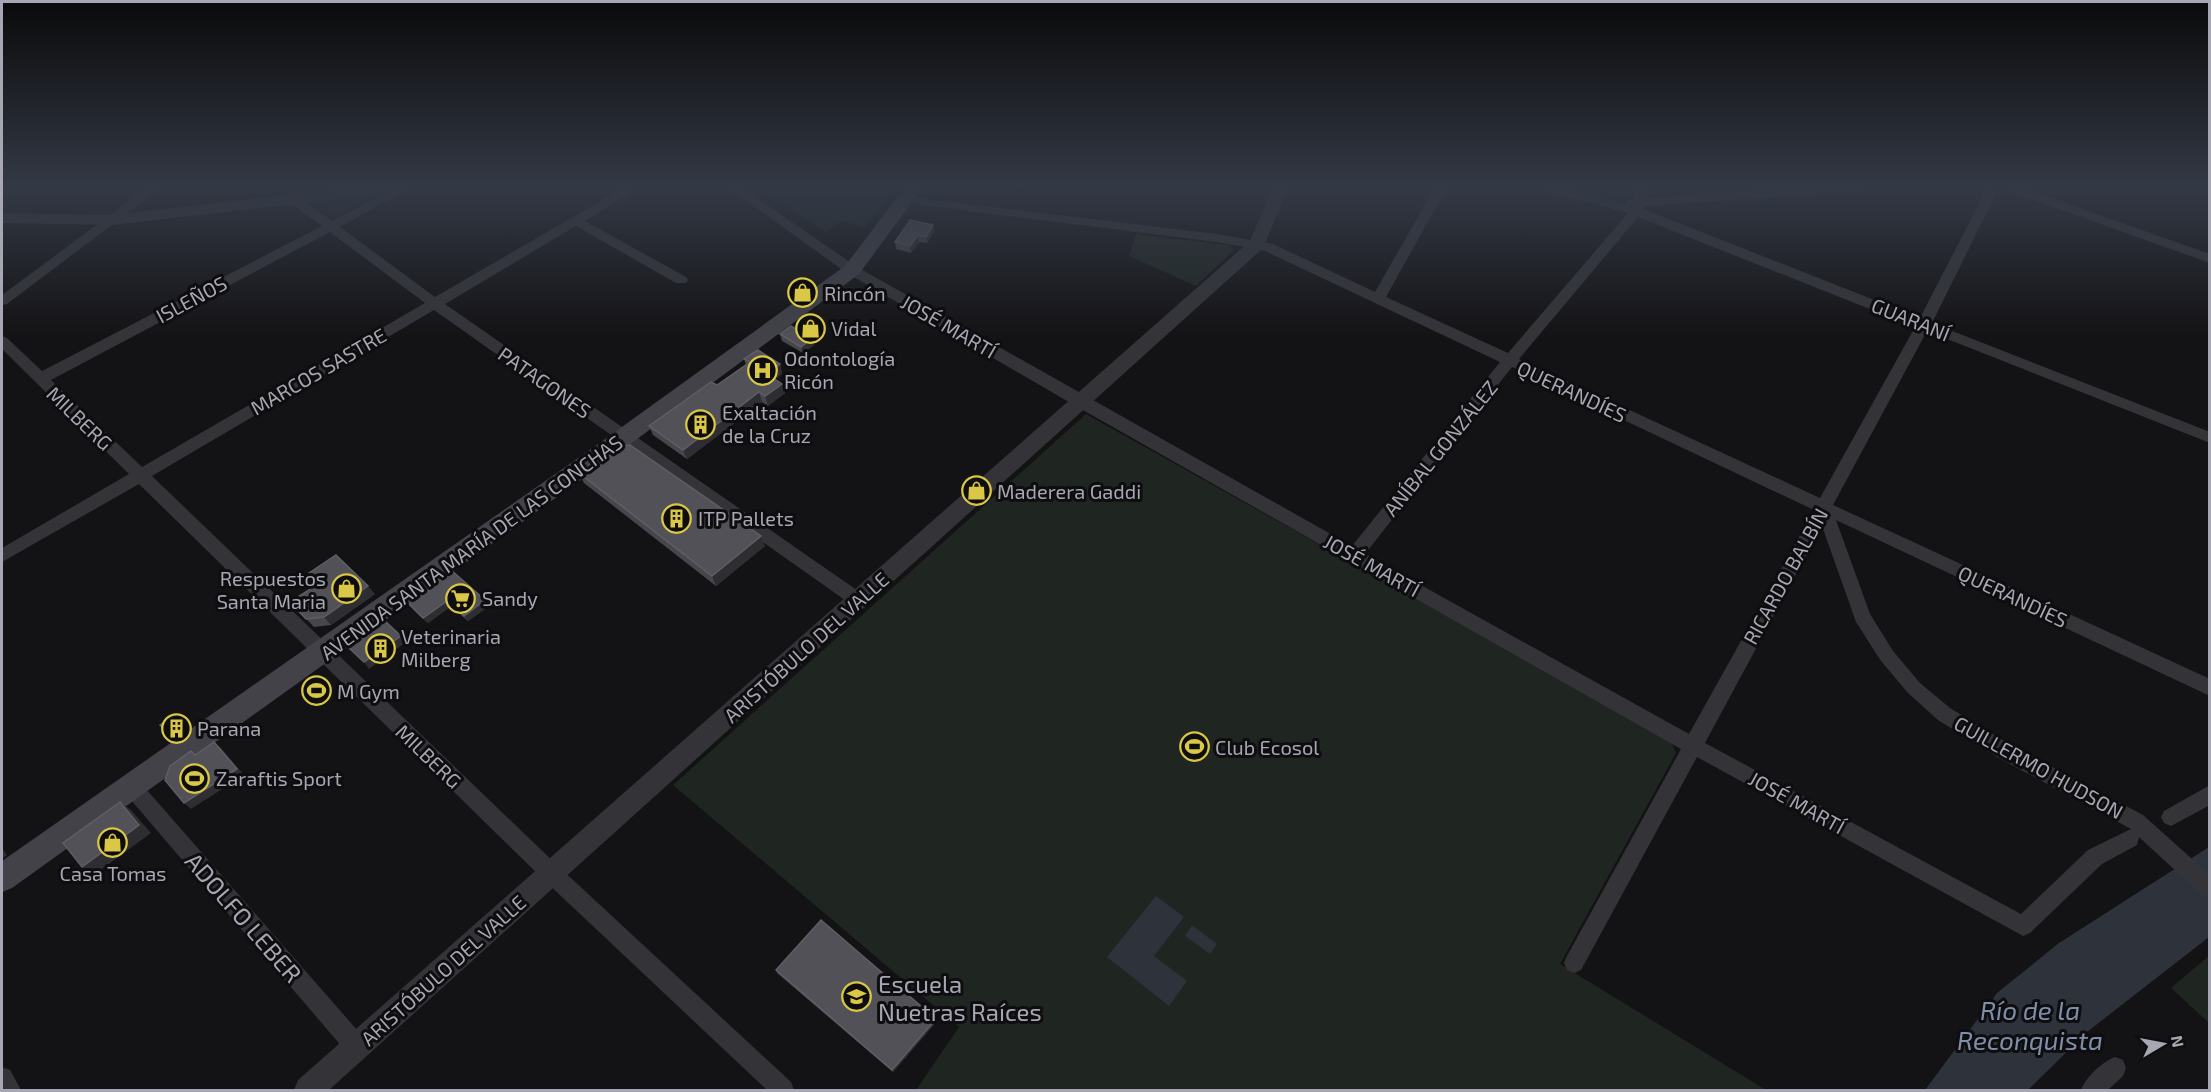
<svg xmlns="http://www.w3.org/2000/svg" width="2211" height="1092" viewBox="0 0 2211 1092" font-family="'Exo 2',sans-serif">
	<rect width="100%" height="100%" fill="#131214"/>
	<path fill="#1f2621" d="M770,187h126l-32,41 -22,-7 -17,11 -62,-41z
		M1572,187h60l-4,12 -17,3 -41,-10z
		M383,192l-49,26 -26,-17z
		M1136,234l94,11 4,5 -38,36 -67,-30z
		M1086,414l585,327 5,12 -116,211 206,126h-850l43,-63 -286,-242z
		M2209,956v67l-38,-35z"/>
	<path fill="#2d323b" d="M2209,847v90l-122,95 -59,58h-103l72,-97 62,-50z
		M1156,896l28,21 -30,39 33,25 -18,25 -62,-49z
		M1192,925l25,19 -7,10 -25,-18z"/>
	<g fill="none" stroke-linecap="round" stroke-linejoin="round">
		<path fill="#343438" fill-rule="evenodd" d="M148,187h14l-155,117 -5,1v-10z
			M397,187h15l-72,40 95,70 190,-110h15l-55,34 101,56 2,3 -2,3h-10l-100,-57 -131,78 419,291 3,5 -3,5 -6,2 -6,-2 -418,-295 -282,166 406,390 233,216 3,8h-27l-223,-210 -405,-396 -137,78v-14l127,-74 -127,-125v-13l5,2 35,33 280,-145 -33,-24 -1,-3 1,-3h10l33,25zM330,232l95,71 -283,164 -91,-87z
			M727,187h14l116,80 495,279 148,-184 -235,-111 -48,-9 -312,-39 -6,-4 1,-3 317,38 56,10 102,48 60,-105h12l-61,110 122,56 120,-140 -88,-23 -2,-3h20l67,17 1,-4 8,-1 1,-12h12v11l164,-11h58l-6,4 -218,15 -2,3 277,109 63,-122 1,-9h12l-1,9 -63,127 278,109v11l-283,-112 -94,174 377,174v17l-374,-176 34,94 23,37 27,32 30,25 61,37 132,70 67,60v24l-7,-3 -64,-59 -2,8 -35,19 -72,69 -7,3 -326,-179 -116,213 -7,3 -7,-3 -3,-7 3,-7 114,-207 -607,-344 -227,-132zM1638,217l277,110 -95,171 -301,-139zM1512,367l302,143 -125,224 -324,-180zM1822,526l34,96 25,39 27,32 30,27 59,37 134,72 -43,21 -67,64 -316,-171z
			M2003,187h17l190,67v9l-205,-73z
			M132,778l7,3 226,258 3,8 -3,8 -8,3 -8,-3 -224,-262 -3,-6 3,-6z
			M2210,785v20l-39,21 -7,-3 -3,-6 3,-6z
			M2115,1057l8,3 3,8 -3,8 -15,14h-27c5,-13 21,-28 34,-33z
			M2,1067l8,3 11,20h-19z"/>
		<path fill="#343438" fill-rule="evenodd" d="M361,187h49l-8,5 -290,33 -110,-2v-10l110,2z
			M1273,187h16l-26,61 -934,842h-35l4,-10 952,-839z"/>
		<path fill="#424248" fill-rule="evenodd" d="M905,187h18l-64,87 -242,180 -605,434 -10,4v-31l599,-419 244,-176z"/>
	</g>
	<path fill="#47464c" d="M933,225l1,7 -7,11 -8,-1 -8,11 -15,-4 -1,-7z
		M780,334l32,4 2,7 -11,8 -21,-12z
		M744,359l36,5 2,10 -7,5 7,5 3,9 -17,13 -6,-4 -75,57 -34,-24 -4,-9 68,-41 29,-20z
		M579,473l186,73 -49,40 -132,-103z
		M309,573l66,21 -44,31 -17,2 -24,-25 29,-18z
		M430,585l59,21 -21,15 -17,-15 -23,17 -14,-13 -5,-6 23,-16z
		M776,970l161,51 -44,51 -116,-99z"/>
	<path fill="#2e2d31" d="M933,225l1,7 -7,11 -1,-6z
		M918,235l1,7 -8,11 -1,-7z
		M812,338l2,7 -11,8 -2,-6z
		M780,364l2,10 -12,9 -3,-9z
		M782,384l3,9 -17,13 -3,-10z
		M759,392l3,10 -75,57 -4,-9z
		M761,536l4,10 -49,40 -4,-10z
		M368,586l7,8 -44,31 -7,-8z
		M485,600l4,6 -21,15 -4,-5z
		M447,601l4,5 -23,17 -5,-5z
		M401,636l5,6 -37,27 -5,-7z
		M175,715l13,12 -15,11 -3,-3z
		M214,742l7,6 23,27 -53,34 -7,-6z
		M120,802l11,8 20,23 -56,41 -13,-7z
		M2,848l5,7 -5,4z
		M936,1019l1,2 -44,51 -1,-2z"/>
	<path fill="#515157" stroke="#5f5e65" stroke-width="1.5" d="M910,220l23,5 -7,12 -8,-2 -8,11 -15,-4z
		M791,326l21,12 -11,9 -21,-13z
		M758,350l22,14 -13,10 15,10 -17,12 -6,-4 -76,58 -34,-24 62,-44 6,3 33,-23 -6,-3z
		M630,445l131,91 -49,40 -133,-103 37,-27z
		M336,555l32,31 -44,31 -18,2 -16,-17 30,-19 -11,-10z
		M451,570l34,30 -21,16 -17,-15 -24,17 -14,-14 23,-16 -2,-3z
		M385,621l16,15 -37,26 -16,-15z
		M175,715l9,9 -14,11 -10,-10z
		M214,742l23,27 -53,34 -19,-23 5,-14 21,-15 4,4z
		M120,802l19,23 -57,42 -19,-24z
		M821,920l115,99 -44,51 -116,-100z"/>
	<linearGradient id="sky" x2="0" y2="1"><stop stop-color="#0a0a0b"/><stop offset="0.55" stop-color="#333945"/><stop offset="1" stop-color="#333945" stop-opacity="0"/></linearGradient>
	<rect width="2211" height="340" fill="url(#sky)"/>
	<defs>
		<symbol id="shop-ring" viewBox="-11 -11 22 22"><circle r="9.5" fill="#0e0d0f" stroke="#d9c745" stroke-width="1.5"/><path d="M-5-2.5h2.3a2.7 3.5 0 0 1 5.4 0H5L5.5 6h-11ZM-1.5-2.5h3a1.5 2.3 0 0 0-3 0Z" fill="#d9c745"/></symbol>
		<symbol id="hospital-ring" viewBox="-11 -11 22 22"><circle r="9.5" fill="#0e0d0f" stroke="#d9c745" stroke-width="1.5"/><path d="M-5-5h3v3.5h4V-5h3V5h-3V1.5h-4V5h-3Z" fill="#d9c745"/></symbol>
		<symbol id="building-ring" viewBox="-11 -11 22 22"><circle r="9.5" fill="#0e0d0f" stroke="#d9c745" stroke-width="1.5"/><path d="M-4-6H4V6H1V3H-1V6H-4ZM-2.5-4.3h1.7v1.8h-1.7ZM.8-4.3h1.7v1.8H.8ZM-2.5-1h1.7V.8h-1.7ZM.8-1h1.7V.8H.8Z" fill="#d9c745"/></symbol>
		<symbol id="supermarket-ring" viewBox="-11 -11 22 22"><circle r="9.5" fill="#0e0d0f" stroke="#d9c745" stroke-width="1.5"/><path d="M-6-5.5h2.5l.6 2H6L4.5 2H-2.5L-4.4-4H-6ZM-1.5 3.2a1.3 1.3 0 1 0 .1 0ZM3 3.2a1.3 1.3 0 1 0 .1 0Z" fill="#d9c745"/></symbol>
		<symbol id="stadium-ring" viewBox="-11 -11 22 22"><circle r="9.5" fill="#0e0d0f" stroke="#d9c745" stroke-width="1.5"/><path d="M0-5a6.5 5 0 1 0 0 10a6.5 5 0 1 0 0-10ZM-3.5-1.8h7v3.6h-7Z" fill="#d9c745"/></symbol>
		<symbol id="school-ring" viewBox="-11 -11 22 22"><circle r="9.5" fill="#0e0d0f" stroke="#d9c745" stroke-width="1.5"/><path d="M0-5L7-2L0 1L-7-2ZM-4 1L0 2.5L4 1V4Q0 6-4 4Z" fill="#d9c745"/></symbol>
	</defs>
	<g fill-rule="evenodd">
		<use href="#shop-ring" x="786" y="276" width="33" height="33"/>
		<use href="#shop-ring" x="794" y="312" width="33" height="33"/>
		<use href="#hospital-ring" x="746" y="354" width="33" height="33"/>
		<use href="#building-ring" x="684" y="408" width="33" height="33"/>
		<use href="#shop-ring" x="960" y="474" width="33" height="33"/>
		<use href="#building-ring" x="660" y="502" width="33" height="33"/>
		<use href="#shop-ring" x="330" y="572" width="33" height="33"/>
		<use href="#supermarket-ring" x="444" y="582" width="33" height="33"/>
		<use href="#building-ring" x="364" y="632" width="33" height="33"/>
		<use href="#stadium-ring" x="300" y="674" width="33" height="33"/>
		<use href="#building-ring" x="160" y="712" width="33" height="33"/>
		<use href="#stadium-ring" x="1178" y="730" width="33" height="33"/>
		<use href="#stadium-ring" x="178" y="762" width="33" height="33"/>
		<use href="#shop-ring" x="96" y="826" width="33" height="33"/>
		<use href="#school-ring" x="840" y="980" width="33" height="33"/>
	</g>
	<g text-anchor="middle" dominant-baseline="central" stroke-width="6" stroke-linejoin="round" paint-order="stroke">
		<g font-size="20" fill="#a6a7b2" stroke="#0e0d0f" text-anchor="start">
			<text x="824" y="293">Rincón</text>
			<text x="831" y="328">Vidal</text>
			<text x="784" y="358">Odontología<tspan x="784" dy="23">Ricón</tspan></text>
			<text x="722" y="412">Exaltación<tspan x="722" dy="23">de la Cruz</tspan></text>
			<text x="997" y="491">Maderera Gaddi</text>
			<text x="698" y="518">ITP Pallets</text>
			<text x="326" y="578" text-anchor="end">Respuestos<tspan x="326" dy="23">Santa Maria</tspan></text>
			<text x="482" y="598">Sandy</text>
			<text x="401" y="636">Veterinaria<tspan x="401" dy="23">Milberg</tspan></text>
			<text x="337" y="691">M Gym</text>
			<text x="197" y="728">Parana</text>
			<text x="1215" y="747">Club Ecosol</text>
			<text x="216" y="778">Zaraftis Sport</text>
			<text x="113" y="873" text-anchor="middle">Casa Tomas</text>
		</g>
		<g font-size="20" fill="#a6a7b2" stroke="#0e0d0f">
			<text transform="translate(191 299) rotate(-28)">ISLEÑOS</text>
			<text transform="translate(1911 319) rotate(22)">GUARANÍ</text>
			<text transform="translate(949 326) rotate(30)">JOSÉ MARTÍ</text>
			<text transform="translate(318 371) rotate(-30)">MARCOS SASTRE</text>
			<text transform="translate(545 382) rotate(35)">PATAGONES</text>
			<text transform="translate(1572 391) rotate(25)">QUERANDÍES</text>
			<text transform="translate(80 418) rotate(44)">MILBERG</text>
			<text transform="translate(1440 448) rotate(-51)">ANÍBAL GONZÁLEZ</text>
			<text transform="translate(471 547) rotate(-36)">AVENIDA SANTA MARÍA DE LAS CONCHAS</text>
			<text transform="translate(1372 565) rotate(29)">JOSÉ MARTÍ</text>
			<text transform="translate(1785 576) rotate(-61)">RICARDO BALBÍN</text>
			<text transform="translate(2013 596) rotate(25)">QUERANDÍES</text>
			<text transform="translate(806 647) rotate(-42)">ARISTÓBULO DEL VALLE</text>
			<text transform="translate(429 756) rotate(44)">MILBERG</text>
			<text transform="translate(2039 767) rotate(29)">GUILLERMO HUDSON</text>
			<text transform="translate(1797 802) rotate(29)">JOSÉ MARTÍ</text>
			<text transform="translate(443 970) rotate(-42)">ARISTÓBULO DEL VALLE</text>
		</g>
		<g font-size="24" fill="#a6a7b2" stroke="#0e0d0f">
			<text transform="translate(244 917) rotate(49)">ADOLFO LEBER</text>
		</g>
		<g font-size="24" fill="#a6a7b2" stroke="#0e0d0f" text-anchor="start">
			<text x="878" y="983">Escuela<tspan x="878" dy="28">Nuetras Raíces</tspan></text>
		</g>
		<g font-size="26" font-style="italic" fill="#818ea9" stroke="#0e0d0f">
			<text x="2030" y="1009">Río de la<tspan x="2030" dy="30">Reconquista</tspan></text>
		</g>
	</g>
	<rect width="2211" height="1092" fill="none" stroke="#a6a7b2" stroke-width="6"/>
	<g transform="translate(2163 1044) rotate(80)" stroke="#0e0d0f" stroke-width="4.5" paint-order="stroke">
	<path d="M0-4.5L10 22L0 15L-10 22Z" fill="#a6a7b2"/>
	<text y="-9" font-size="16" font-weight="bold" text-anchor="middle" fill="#a6a7b2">N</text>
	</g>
</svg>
